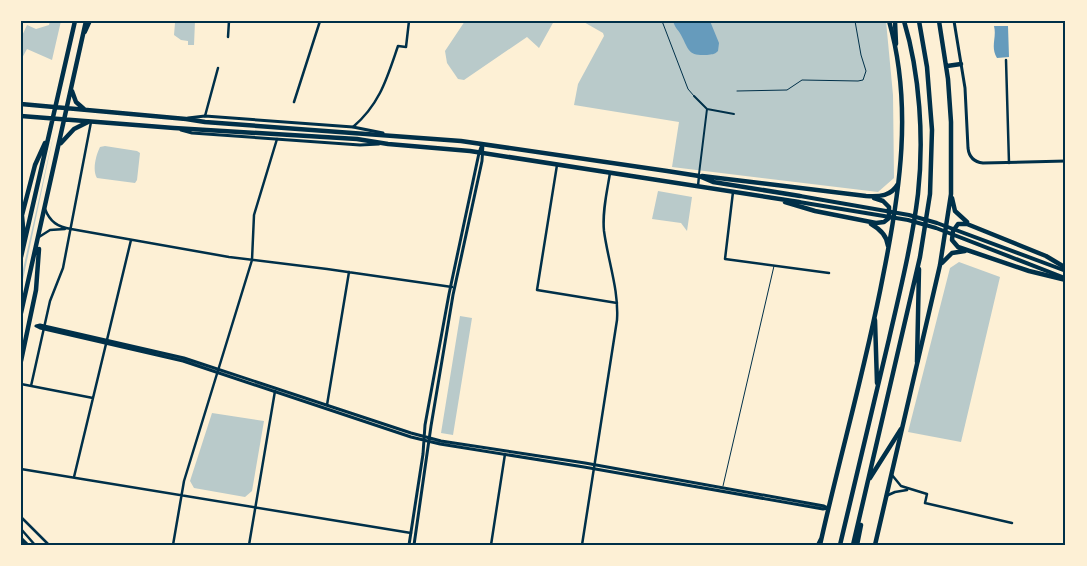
<svg xmlns="http://www.w3.org/2000/svg" width="1087" height="566" viewBox="0 0 1087 566" font-family="Ubuntu,sans-serif">
	<rect width="100%" height="100%" fill="#fdf0d5"/>
	<path fill="#b9caca" d="M50,21h11l-9,39 -25,-11 -6,11v-22l6,-13 9,4 13,-4z
		M168,21h27l-1,24h-6v-4l-7,-1 -7,-5 1,-12z
		M465,21h89l-15,27 -12,-11 -63,43 -6,-1 -11,-16 -2,-12z
		M582,21h304l7,74 1,83 -16,14 -206,-25 7,-45 -105,-17 4,-21 26,-48 -1,-3z
		M55,128l-34,161v-11z
		M105,146l32,5 3,2 -3,27 -2,3 -38,-5c-5,-8 -1,-23 3,-31z
		M658,191l34,6 -5,34 -6,-8 -29,-4z
		M959,262l41,15 -39,165 -53,-10 42,-164z
		M460,316l12,2 -19,117 -12,-2z
		M212,413l52,8 -12,70 -7,6 -51,-9 -4,-7z"/>
	<path fill="#669bbc" d="M673,21h37l9,22 -1,8c-4,4 -6,3 -11,4 -19,1 -18,-5 -26,-20 -3,-6 -5,-5 -8,-14z
		M994,26h14l1,31 -12,1c-7,-12 0,-20 -3,-32z"/>
	<g fill="none" stroke-linecap="round" stroke-linejoin="round">
		<path stroke="#003049" stroke-width="1" d="M662,21l26,68 6,7
			M737,91l50,-1 15,-10 56,1 5,-1 3,-9 -5,-16 -6,-34
			M723,486l51,-220"/>
		<path stroke="#003049" stroke-width="2" d="M694,96l13,13 27,5
			M699,174l8,-65"/>
		<path stroke="#003049" stroke-width="2.5" d="M228,37l1,-16
			M1006,60l3,103
			M294,102l26,-81
			M205,116l13,-48
			M353,127c27,-23 34,-49 45,-81l8,1 3,-26
			M557,165l-20,125 80,13
			M698,186l1,-10
			M733,192l-8,67 104,14
			M45,209c5,13 13,18 26,20l158,28 98,12 125,18
			M39,237l11,-7 15,-1
			M21,384l72,14
			M31,386l19,-85 13,-33 28,-146
			M327,405l22,-133
			M21,469l390,64
			M892,475l9,11 26,8 -2,9 87,20
			M74,477l57,-237
			M886,496l9,-4 12,-2
			M21,517l28,28
			M21,529l14,16
			M173,545l11,-64 68,-221 2,-45 23,-76
			M249,545l26,-154
			M491,545l14,-91
			M582,545l35,-225c2,-30 -9,-59 -13,-89 -2,-19 3,-39 6,-58
			M817,545l3,-6"/>
		<path stroke="#003049" stroke-width="3" d="M954,21l11,67 3,60c1,9 6,14 15,15l83,-2
			M188,118l17,-2 148,11 30,6
			M181,130l11,3 168,12 19,-1
			M36,326l4,2 143,33 228,76 29,7 144,23 239,42 5,-1
			M36,326l4,-1 144,33 227,75 30,8 144,22 239,43 4,2
			M409,545l14,-91 2,-29 24,-131 30,-141 3,-9
			M414,545l17,-119 22,-131 29,-134 1,-17"/>
		<path stroke="#003049" stroke-width="4" d="M85,32l5,-11
			M800,196l109,19 28,8 129,48
			M799,202l109,18 28,8 129,50"/>
		<path stroke="#003049" stroke-width="4.5" d="M947,66l14,-2
			M72,91l4,11 8,7
			M21,104l165,15 19,3 256,19 206,30 32,5 14,6 87,14
			M21,116l153,12 183,11 31,5 82,7 329,51
			M61,143l13,-14 14,-7
			M702,176l164,20c14,1 25,0 32,-12
			M952,198l3,13 12,11
			M785,202l30,9 61,12 8,-1 5,-4v-11l-6,-6 -9,-3
			M22,216l2,22
			M21,219l14,-54 10,-22
			M871,224c9,5 16,11 17,22
			M21,257l54,-236
			M942,263l10,-10 13,-2
			M1066,268l-20,-12 -79,-32h-9l-5,7 -1,9 6,7 71,24 37,9
			M21,313l65,-292
			M21,361l15,-71 3,-41
			M21,539l6,6
			M820,545c20,-90 46,-179 63,-269 17,-84 30,-171 6,-255
			M875,545l65,-280 11,-71v-72l-3,-43 -9,-58"/>
		<path stroke="#003049" stroke-width="4.5" d="M895,21l1,23
			M875,320l2,63
			M917,362l2,-93
			M870,478l31,-49
			M840,545c16,-69 33,-137 49,-206 11,-48 23,-96 29,-145 6,-54 2,-120 -14,-173
			M853,545l67,-288 10,-63 2,-64 -5,-63 -8,-46
			M857,545l4,-20"/>
	</g>
	<rect width="1087" height="566" fill="none" stroke="#fdf0d5" stroke-width="45"/>
	<rect x="22" y="22" width="1042" height="522" fill="none" stroke="#003049" stroke-width="2"/>
</svg>
